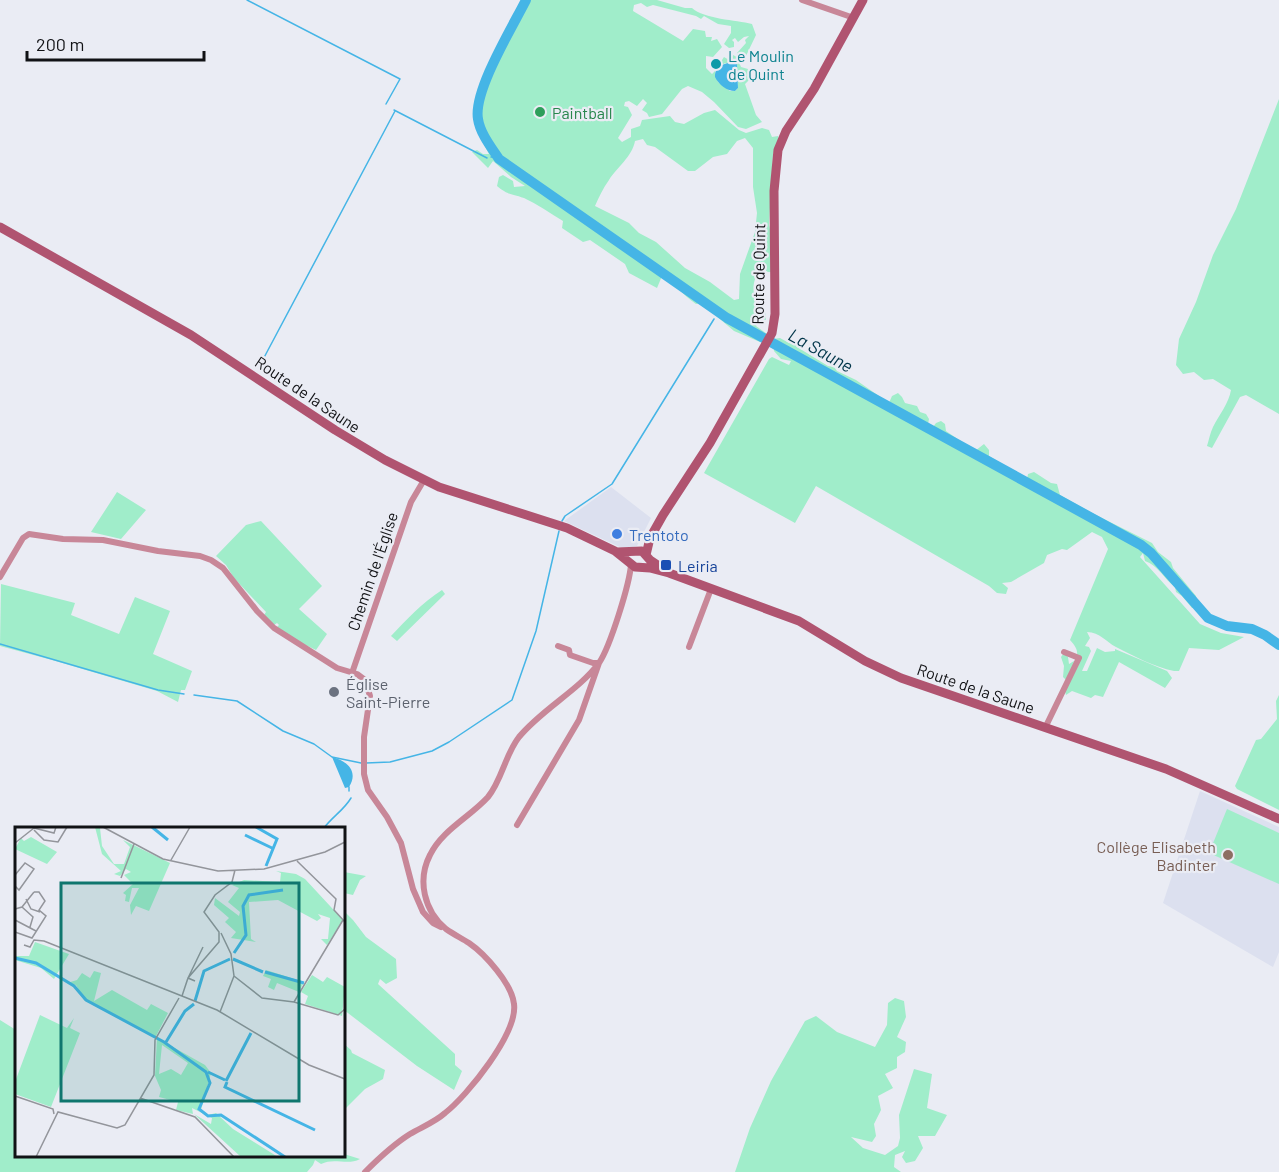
<svg xmlns="http://www.w3.org/2000/svg" width="1279" height="1172" viewBox="0 0 1279 1172" font-family="Barlow,sans-serif">
	<rect width="100%" height="100%" fill="#eaecf4"/>
	<path fill="#dce0ef" d="M611,487l40,31 -14,28 -13,3 -60,-28z
		M1200,791l79,36v125l-6,15 -110,-64z"/>
	<path fill="#a0edca" fill-rule="evenodd" d="M523,0h134l28,8h7c12,11 44,12 60,16l4,11 -11,23h-5l-3,-5 9,-10 -1,-3 4,-4 -5,1 -6,5 -3,-4 -3,2 2,2v5l-5,1 -5,-4 7,-11v-7l-13,-2 -14,-8 -3,3 -5,-3 -43,-11 -6,2 -6,-4 -7,2 -1,6 50,30 10,-12 12,2 1,6h6l-1,4 6,-2 5,8 -9,10 -7,-1v12l6,6 3,-3 3,11 12,9h5l3,-3v-16l-12,-9 -8,3 6,-9 5,3 4,-5 4,2 4,10 7,2 4,8 -7,7 11,31 6,7 -16,7 -8,-2 -24,-25 -12,-10 -14,-6 -6,3 -20,25 -13,3 -2,-4 -5,-3 5,-7 -4,-4 -6,7 -8,-5 -4,1 -1,4 4,1 4,8 -14,23 4,4 9,-5v-8l9,-3 2,-6 28,-4 5,6 9,2 20,-11 11,-3 24,20 7,3 16,-5 7,2 3,7 6,-1 1,4 -6,14 -4,71c3,8 1,36 2,47h-3l-8,-5c-8,17 -9,24 -1,41l6,2 1,10 -6,-2 -4,8 11,8 -7,8 -26,-11 -33,-28 -5,1c-13,-9 -21,-20 -34,-28l-5,12 -28,-15 -4,-9 -35,-24 -7,2 -21,-14 1,-7c-13,-8 -26,-17 -39,-23 -13,-5 -15,-2 -27,-12l2,-9 4,-2 10,6 1,6 11,-1 -14,-9 -18,-16 -5,7 -16,-16 5,-2 6,4h6c-11,-21 -16,-35 -12,-59zM745,138l8,10v39l4,26 -2,19 -15,42 -1,25 -5,1 -24,-18 -25,-14 -29,-26 -17,-9 -10,-10 -34,-17c4,-9 8,-18 14,-26 8,-13 23,-23 26,-39l8,-2 4,6 8,2 33,24h7l18,-14 14,-3 10,-13z
		M1279,99v315l-33,-19 -6,2 -28,51 -5,-2c2,-6 3,-13 6,-19 6,-12 16,-24 18,-37l-18,-11 -9,1 -10,-8 -11,2 -7,-9 3,-26 17,-37 17,-47 23,-46z
		M780,338l9,5h5l3,4 31,19 6,1 3,4 19,9 33,23 3,-7 6,-3 4,4 3,6 12,3 3,6 6,2 3,5 -1,5 5,3 3,-4 5,-2 4,3 1,7 29,20 9,-7 5,6v6l38,23 1,-5 6,-2 17,11 6,1 3,11 34,19 58,29 6,9 13,10 2,6 23,28 2,10 -6,2 -10,-12 -6,-4 -1,-5c-11,-8 -17,-22 -30,-26l-2,-8 -3,4 60,67 21,9 23,4 -25,13 -30,-2 -10,23h-5c-20,-4 -40,-15 -58,-24 -10,-5 -16,-15 -29,-15l3,6 -5,8 4,1 2,4 -9,20h5l10,-23 8,4 10,-1v-2l52,22 5,7 -7,10 -46,-26 -16,35 -8,-2 -4,3 -19,-7 -6,4 -2,-7 3,-7 -4,-4 1,-11 -3,-9 3,-4 4,4 1,7 5,-3 -1,6c6,-13 6,-17 -3,-27l38,-91 -6,-12 -10,-5 -25,18 -5,-1 -15,6 -3,8 -33,19 -9,1 6,5 -2,6 -9,-1 -8,-7 -173,-100 -21,37 -91,-50 65,-114 3,-2 17,8 2,-4 -10,-2 -7,-8 -1,-12z
		M117,492l29,18 -25,29 -30,-7z
		M261,521l61,65 -23,23 28,25 -11,16 -25,-12 -14,-11 2,-2 -2,-2 -3,2 -10,-10 2,-3 -32,-34 -8,-13 -10,-9 30,-31z
		M1,584l74,19 -4,12 48,19 16,-37 35,14 -17,43 39,17 -7,19h-4l-3,12 -21,-11 -105,-31 -52,-14z
		M442,590l3,4 -48,47 -6,-5c16,-17 31,-33 51,-46z
		M1279,695v115l-42,-21 -2,-3 21,-46 5,-1 16,-20 -1,-18z
		M1227,809l52,24v51l-70,-31z
		M344,872l22,4 -6,4 -7,15 -9,-2z
		M344,911l9,9 13,17 30,22 1,19 -11,6 -6,-5 -2,5 77,70v11l7,6 -8,19 -37,-24 -73,-56z
		M895,998l9,3 2,16 -9,20 9,5 -1,10 -8,5v11l-12,6 8,14 -15,8 3,14 -7,14 2,12 -4,6 -21,-5 12,11 22,7 13,-9 2,-8 -1,-23 15,-46 18,5 -5,34 20,7 -12,21h-17l5,12 -8,13 -9,2 -4,-6 3,-6 -10,4 -1,12 7,5h-166l15,-44 21,-47 34,-60 11,-5 21,16 38,15 12,-22 1,-22z
		M0,1020l16,10v126h328v-2l16,5c-13,7 -25,-2 -39,5l-6,-4 -2,5 -6,7h-307z
		M344,1044l7,6 1,3 33,17 -2,9 -18,10 -21,21z"/>
	<path fill="#45b5e6" d="M731,62l6,2 1,24 -3,3c-8,0 -16,-6 -20,-14 0,-11 7,-12 16,-15z
		M332,757c15,4 27,14 17,30l-4,1z"/>
	<g fill="none" stroke-linecap="round" stroke-linejoin="round">
		<path stroke="#45b5e6" stroke-width="1.5" d="M247,0l153,79 -14,25
			M394,110l93,48
			M491,157h6
			M717,314l1,-3
			M259,367l136,-256
			M562,521l3,-5 47,-32 102,-165
			M0,644l158,46 26,4
			M194,695l43,6 46,30 31,13 18,13 29,6
			M366,763l24,-1 42,-11 17,-9 63,-42 24,-69 23,-100
			M349,787v4
			M324,828c8,-11 20,-18 27,-30"/>
		<path stroke="#45b5e6" stroke-width="10" d="M526,0c-13,26 -53,91 -48,119 2,14 13,28 21,40l228,159 414,227 10,8 57,65 19,8 25,3 13,6 14,10"/>
		<path stroke="#c88798" stroke-width="6" d="M802,0l52,18
			M0,577l23,-39 6,-4 34,5 40,1 55,11 42,5 11,4 12,8 34,43 17,17 63,40 20,6 8,6 5,16 -6,41v37l4,16 19,27 14,26 12,46 10,23 10,11 8,4
			M689,647l22,-58
			M352,673l59,-171 13,-22
			M1045,728l34,-70 -15,-6
			M517,825l62,-105 20,-57h-6l-23,-8 -1,-5 -11,-4
			M365,1172c14,-14 29,-28 45,-38 12,-7 25,-12 35,-21 22,-17 73,-80 69,-109 -2,-20 -29,-50 -45,-61 -8,-5 -16,-9 -23,-14 -22,-18 -29,-49 -16,-74 12,-25 40,-38 58,-58 14,-17 17,-42 31,-60 23,-28 59,-46 80,-74 11,-16 31,-80 32,-99"/>
		<path stroke="#b05470" stroke-width="9" d="M0,227l191,108 144,95 50,30 54,27 128,41 48,23 20,16 15,1 19,5 130,48 66,40 36,17 265,91 113,50
			M617,552l25,-1 8,9 12,8
			M646,555l4,-17 13,-23 47,-72 62,-110 3,-19 -1,-123 4,-41 8,-19 28,-42 49,-89"/>
	</g>
	<circle fill="#0f9aa8" stroke="#eaecf4" stroke-width="2" cx="716" cy="64" r="6"/>
	<circle fill="#2e9e5b" stroke="#eaecf4" stroke-width="2" cx="540" cy="112" r="6"/>
	<circle fill="#3f7fe0" stroke="#eaecf4" stroke-width="2" cx="617" cy="534" r="6"/>
	<rect fill="#1a4fb4" stroke="#eaecf4" stroke-width="2" x="660" y="559" width="12" height="12" rx="3"/>
	<circle fill="#6b7280" stroke="#eaecf4" stroke-width="2" cx="334" cy="692" r="6"/>
	<circle fill="#8d6e63" stroke="#eaecf4" stroke-width="2" cx="1228" cy="855" r="6"/>
	<g text-anchor="middle" dominant-baseline="central" stroke-width="4.5" stroke-linejoin="round" paint-order="stroke">
		<g font-size="16" fill="#0d838f" stroke="#eaecf4" text-anchor="start">
			<text x="728" y="55">Le Moulin<tspan x="728" dy="18">de Quint</tspan></text>
		</g>
		<g font-size="16" fill="#27864d" stroke="#eaecf4" text-anchor="start">
			<text x="552" y="112">Paintball</text>
		</g>
		<g font-size="16" fill="#111215" stroke="#eaecf4">
			<text transform="translate(758 274) rotate(-89)">Route de Quint</text>
			<text transform="translate(308 394) rotate(34)">Route de la Saune</text>
			<text transform="translate(372 571) rotate(-71)">Chemin de l'Église</text>
			<text transform="translate(976 688) rotate(19)">Route de la Saune</text>
		</g>
		<g font-size="16" fill="#366cbe" stroke="#eaecf4" text-anchor="start">
			<text x="629" y="534">Trentoto</text>
		</g>
		<g font-size="16" fill="#164399" stroke="#eaecf4" text-anchor="start">
			<text x="678" y="565">Leiria</text>
		</g>
		<g font-size="16" fill="#5b616d" stroke="#eaecf4" text-anchor="start">
			<text x="346" y="683">Église<tspan x="346" dy="18">Saint-Pierre</tspan></text>
		</g>
		<g font-size="16" fill="#785e54" stroke="#eaecf4" text-anchor="end">
			<text x="1216" y="846">Collège Elisabeth<tspan x="1216" dy="18">Badinter</tspan></text>
		</g>
		<g font-size="18" font-style="italic" fill="#013549" stroke="#eaecf4">
			<text transform="translate(821 350) rotate(29)">La Saune</text>
		</g>
	</g>
	<g transform="translate(15 827)">
		<rect width="330" height="330" fill="#eaecf4"/>
		<path d="M80,0l5,1 2,18 12,18h10l6,-17 -7,-7 47,23 -21,48 -13,-5 -5,9 -1,-10 9,-17h-7l-3,14 -4,-1 1,-6 -3,-2 10,-9 -9,-9 7,-3 -5,-3 -6,7 -6,-2 7,-3 -19,-17zM16,10l26,15 -10,12 -32,-15 6,-11 3,3zM261,44l20,3 9,5 38,41 -16,25 -6,-6h7l2,-21 -12,-4 3,4 -4,3 -39,-21 -29,2 2,37 5,3 -25,-4 5,-6 -11,-10 4,-4 -15,-13 1,-7 24,18 1,-4 -12,-10 11,-14 -7,-3 12,-5 36,2 1,-9zM20,115l34,12 -15,25 -13,-11 -26,-8v-4h14zM251,143l38,12 -5,10 -22,-9 -3,7 -6,-3 3,-8 -8,-3zM79,144l7,2 -7,28 18,-11 35,20 4,-6 17,9 -13,25 -71,-38 -8,-15 -9,-2 10,-3 5,-7 8,5zM297,148l11,7 4,-5 18,10 -3,29 -37,-12 3,-8 -7,-4zM25,188l27,13 7,-10 -4,10 10,5 -29,74 -36,-13v-12zM142,211l48,27 6,8 -10,37 7,5 8,-2 17,16 45,28h-37l-47,-43 17,10 1,-6 -20,-10 1,6 -17,-4 2,-8 -19,-5 2,-7 -6,-14zM147,218l26,18 -7,12 -10,-6 -12,5z" fill="#a0edca" fill-rule="evenodd"/>
		<path fill="none" stroke="#45b5e6" stroke-width="3" d="M137,0l16,13M241,0l21,12 -11,27M230,8l27,13M219,126l12,-18 -3,-29 6,-11 34,-5M0,131l21,5 38,23 12,14 78,42 42,30 4,11 -11,26 9,7 13,-1 64,42M218,132l30,13M250,145l39,11M180,174l9,-30 26,-12M151,215l19,-31 9,-7M193,245l17,8M211,254l25,-48M212,255l-2,5 90,43"/>
		<path fill="none" stroke="#93959b" stroke-width="1.5" d="M88,0l60,32 55,12 46,-2 61,-17 20,-10M19,1l20,5 2,-6M19,3l10,10 14,2 9,-15M0,16l19,-15M156,33l19,-33M282,34l39,38 -2,11 11,12M0,48l10,-12 9,6 -15,21 -4,-4M106,51l13,-34M11,72l5,10 9,3M7,80l11,10 -3,10M0,82l7,-2 12,-15M0,93l21,11M0,105l17,6 14,-22 -7,-6 6,-9 -6,-9h-5M206,106l10,21 3,22M9,118l6,2 4,-7 10,1 173,69 92,55 36,14M219,149l28,22 32,4 44,13 7,-6M180,154l-7,-3 15,-31M167,169l6,-18 31,-36v-10l-15,-20 11,-17 17,-13 3,-12M279,175l49,-82M205,185l14,-36M0,269l38,13 1,5M125,271l55,19 39,40M21,330l22,-45 59,16 8,-3 29,-50 1,-35 24,-42"/>
		<path fill="#0f766e" fill-opacity="0.15" stroke="#0f766e" stroke-width="3" d="M46,56h238v218h-238z"/>
		<rect width="330" height="330" fill="none" stroke="#111215" stroke-width="3"/>
	</g>
	<path d="M27 51v9h177v-9" fill="none" stroke="#111215" stroke-width="3"/>
	<text x="36" y="51" font-size="18" fill="#111215" stroke="#eaecf4" stroke-width="4.5" paint-order="stroke">200 m</text>
</svg>
